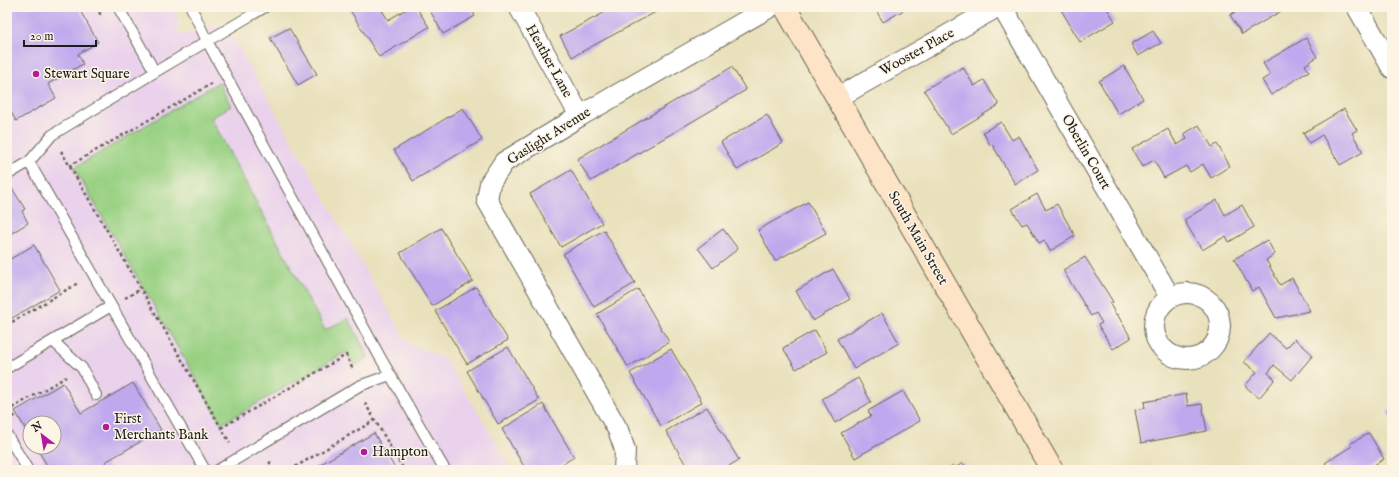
<svg xmlns="http://www.w3.org/2000/svg" width="1399" height="477" viewBox="0 0 1399 477" font-family="'IM FELL English',serif">
	<rect width="100%" height="100%" fill="#fcf5e5"/>
	<filter id="ink" filterUnits="userSpaceOnUse"><feTurbulence type="fractalNoise" baseFrequency=".025" numOctaves="2"/><feDisplacementMap in="SourceGraphic" scale="8" xChannelSelector="R" yChannelSelector="G"/><feConvolveMatrix kernelMatrix="1 2 1 2 8 2 1 2 1" color-interpolation-filters="sRGB"/></filter>
	<filter id="wash" filterUnits="userSpaceOnUse"><feTurbulence type="fractalNoise" baseFrequency=".012" numOctaves="4" result="noise"/><feDisplacementMap in="SourceGraphic" scale="16" xChannelSelector="R" yChannelSelector="G"/><feGaussianBlur stdDeviation="0.9" result="paint"/><feColorMatrix in="noise" values="0 0 0 0 0 0 0 0 0 0 0 0 0 0 0 0 0 1.4 0 .05"/><feComposite in="paint" operator="in"/></filter>
	<g filter="url(#wash)">
		<rect width="100%" height="100%" fill="#e9e1bc"/>
		<path fill="#ead1ec" fill-rule="evenodd" d="M7,7h166l5,11v14l7,2 40,-11 182,320 38,15 64,107v5h-502zM30,423h24v24h-24z"/>
		<path fill="#99d183" stroke="#5a7650" d="M219,82l12,24 -20,12 114,212 23,-12 18,34 2,6 -13,8 -9,-14 -124,72 -148,-256z"/>
		<g id="blocks">
			<path fill="#bfa8ee" d="M7,7h71l20,35 -20,12 5,10 -35,20 8,14 -40,23 -5,-9 -4,3z
				M348,7h32l8,13 22,-13h6l13,20 -50,30z
				M428,7h42l5,9 -32,18z
				M615,7h50l-93,50 -12,-21z
				M874,7h35l-26,15z
				M1062,7h44l9,14 -35,21 -20,-34z
				M1243,7h45l-46,27 -12,-19z
				M289,28l28,46 -19,11 -28,-47z
				M1153,31l8,12 -23,13 -7,-12z
				M1306,38l11,19 -12,8 4,6 -38,24 -9,-15 8,-5 -7,-12z
				M1124,66l19,33 -25,15 -19,-33z
				M732,67l14,23 -155,91 -14,-22z
				M963,67l11,19 10,-6 15,25 -48,29 -27,-44z
				M463,108l19,32 -69,41 -19,-31z
				M1344,109l13,21 -5,3 11,19 -23,13 -18,-30 -13,8 -6,-10z
				M767,115l16,28 -46,27 -16,-28z
				M1001,122l11,18 7,-4 19,34 -23,14 -23,-40 -2,1 -7,-13z
				M1199,125l13,22 5,-3 13,22 -19,12 -8,-14 -13,8 -4,-6 -22,12 -10,-18 -12,7 -10,-18 36,-20 9,16 10,-6 -3,-5z
				M571,170l31,53 -41,24 -31,-53z
				M12,188l13,21 -3,2 6,12 -21,13v-45z
				M1037,194l9,16 11,-6 18,32 -25,15 -6,-11 -5,3 -12,-20 -5,2 -10,-16z
				M1217,200l8,15 17,-10 12,22 -25,15 -3,-6 -24,14 -18,-30z
				M808,202l18,31 -51,28 -17,-31z
				M441,228l32,53 -41,25 -32,-53z
				M723,229l15,20 -25,19 -15,-20z
				M604,230l31,53 -41,24 -31,-53z
				M1267,240l8,14 -9,6 14,25 12,-7 18,33 -34,7 -17,-31 -7,4 -18,-32z
				M34,245l26,45 -53,31v-60z
				M1085,257l28,45 -3,2 6,11 1,-1 14,24 -18,11 -15,-24 4,-2 -6,-10 -5,3 -28,-46z
				M833,269l17,30 -37,22 -17,-30z
				M476,287l32,53 -41,24 -32,-53z
				M638,289l31,53 -41,25 -31,-53z
				M882,313l17,30 -45,26 -17,-30z
				M815,330l12,22 -31,17 -13,-21z
				M1269,333l17,15 9,-9 18,16 -21,25 -18,-15 -6,8 7,6 -16,19 -14,-12 12,-14 -13,-10z
				M508,347l31,53 -41,24 -31,-53z
				M671,349l31,53 -41,24 -31,-53z
				M858,378l13,24 -36,21 -13,-24z
				M63,383l18,30 52,-30 28,47 -56,32 5,8h-60l-14,-23h18v-24h-24v14l-15,-26z
				M903,391l17,30 -65,37 -14,-25 30,-17 -3,-5z
				M1186,394l2,12 14,-2 5,27 -66,12 -6,-33 10,-2 -1,-6z
				M543,404l31,53 -21,13h-27l-24,-41z
				M707,407l32,53 -17,10h-33l-23,-39z
				M1392,408v11l-5,-8z
				M374,433l22,37h-85z
				M1369,433l15,26 -18,11h-37l-4,-7 27,-17 -2,-2z
				M963,463l4,7h-21l7,-4 2,2z"/>
		</g>
	</g>
	<g filter="url(#ink)">
		<use href="#blocks" fill-opacity="0" stroke="#646154" stroke-width="1"/>
		<g fill="none" stroke-linecap="round" stroke-linejoin="round">
			<defs>
				<path id="lane" d="M118,7l37,65
					M191,7l16,34 173,316 65,113
					M7,175l22,-13
					M53,341l29,27 14,27
					M7,368l104,-62
					M7,435l21,35
					M205,470l-176,-308 23,-27 103,-63 110,-65
					M218,470l141,-84 31,-11"/>
				<path id="street" d="M519,7l61,109
					M1002,7l168,290
					M1357,7l35,61
					M837,98l160,-91
					M1154 326a33 33 0 1 1 66 0a33 33 0 1 1-66 0Z
					M624,470l1,-20 -7,-20 -131,-230 3,-17 14,-21 76,-46 190,-109"/>
				<path id="secondary" d="M785,7l267,463"/>
			</defs>
			<use href="#lane" stroke="#646154" stroke-width="12"/>
			<use href="#street" stroke="#646154" stroke-width="22"/>
			<use href="#secondary" stroke="#646154" stroke-width="24"/>
			<path stroke="#646154" stroke-width="2.5" stroke-dasharray="3 3" stroke-linecap="butt" d="M96,7l6,10
				M61,151l169,292
				M69,166l142,-82
				M125,298l16,-9
				M7,325l71,-42v-1
				M365,403l39,67
				M10,410l6,9
				M7,411l59,-34
				M221,428l125,-73 7,15
				M268,470l3,-11
				M290,470l85,-50"/>
			<use href="#lane" stroke="#fff" stroke-width="10"/>
			<use href="#street" stroke="#fff" stroke-width="20"/>
			<use href="#secondary" stroke="#fee4c6" stroke-width="22"/>
		</g>
	</g>
	<g fill="#b5179e" stroke="#fcf5e5" stroke-width="1.5">
		<circle cx="36" cy="74" r="4"/>
		<circle cx="106" cy="427" r="4"/>
		<circle cx="364" cy="452" r="4"/>
	</g>
	<g text-anchor="middle" dominant-baseline="central" stroke-width="3" stroke-linejoin="round" paint-order="stroke">
		<g font-size="14" fill="#1c1c1c" stroke="#fcf5e5">
			<text transform="translate(917 52) rotate(-29)">Wooster Place</text>
			<text transform="translate(549 61) rotate(61)">Heather Lane</text>
			<text transform="translate(549 136) rotate(-32)">Gaslight Avenue</text>
			<text transform="translate(1086 152) rotate(60)">Oberlin Court</text>
			<text transform="translate(918 238) rotate(60)">South Main Street</text>
		</g>
		<g font-size="14" fill="#1c1c1c" stroke="#fcf5e5" text-anchor="start">
			<text x="44" y="74">Stewart Square</text>
			<text x="114" y="419">First<tspan x="114" dy="16">Merchants Bank</tspan></text>
			<text x="372" y="452">Hampton</text>
		</g>
	</g>
	<rect width="1399" height="477" fill="none" stroke="#fcf5e5" stroke-width="24"/>
	<g transform="translate(42 435) rotate(329)"><circle r="19" fill="#fcf5e5" stroke="#a29e95"/>
	<path d="M0-3L7 15L0 10L-7 15Z" fill="#b5179e"/>
	<text y="-6" font-size="11" font-weight="bold" text-anchor="middle" fill="#1c1c1c">N</text>
	</g>
	<path d="M24 40v6h72v-6" fill="none" stroke="#1c1c1c" stroke-width="2"/>
	<text x="30" y="40" font-size="12" fill="#1c1c1c" stroke="#fcf5e5" stroke-width="3" paint-order="stroke">20 m</text>
</svg>
